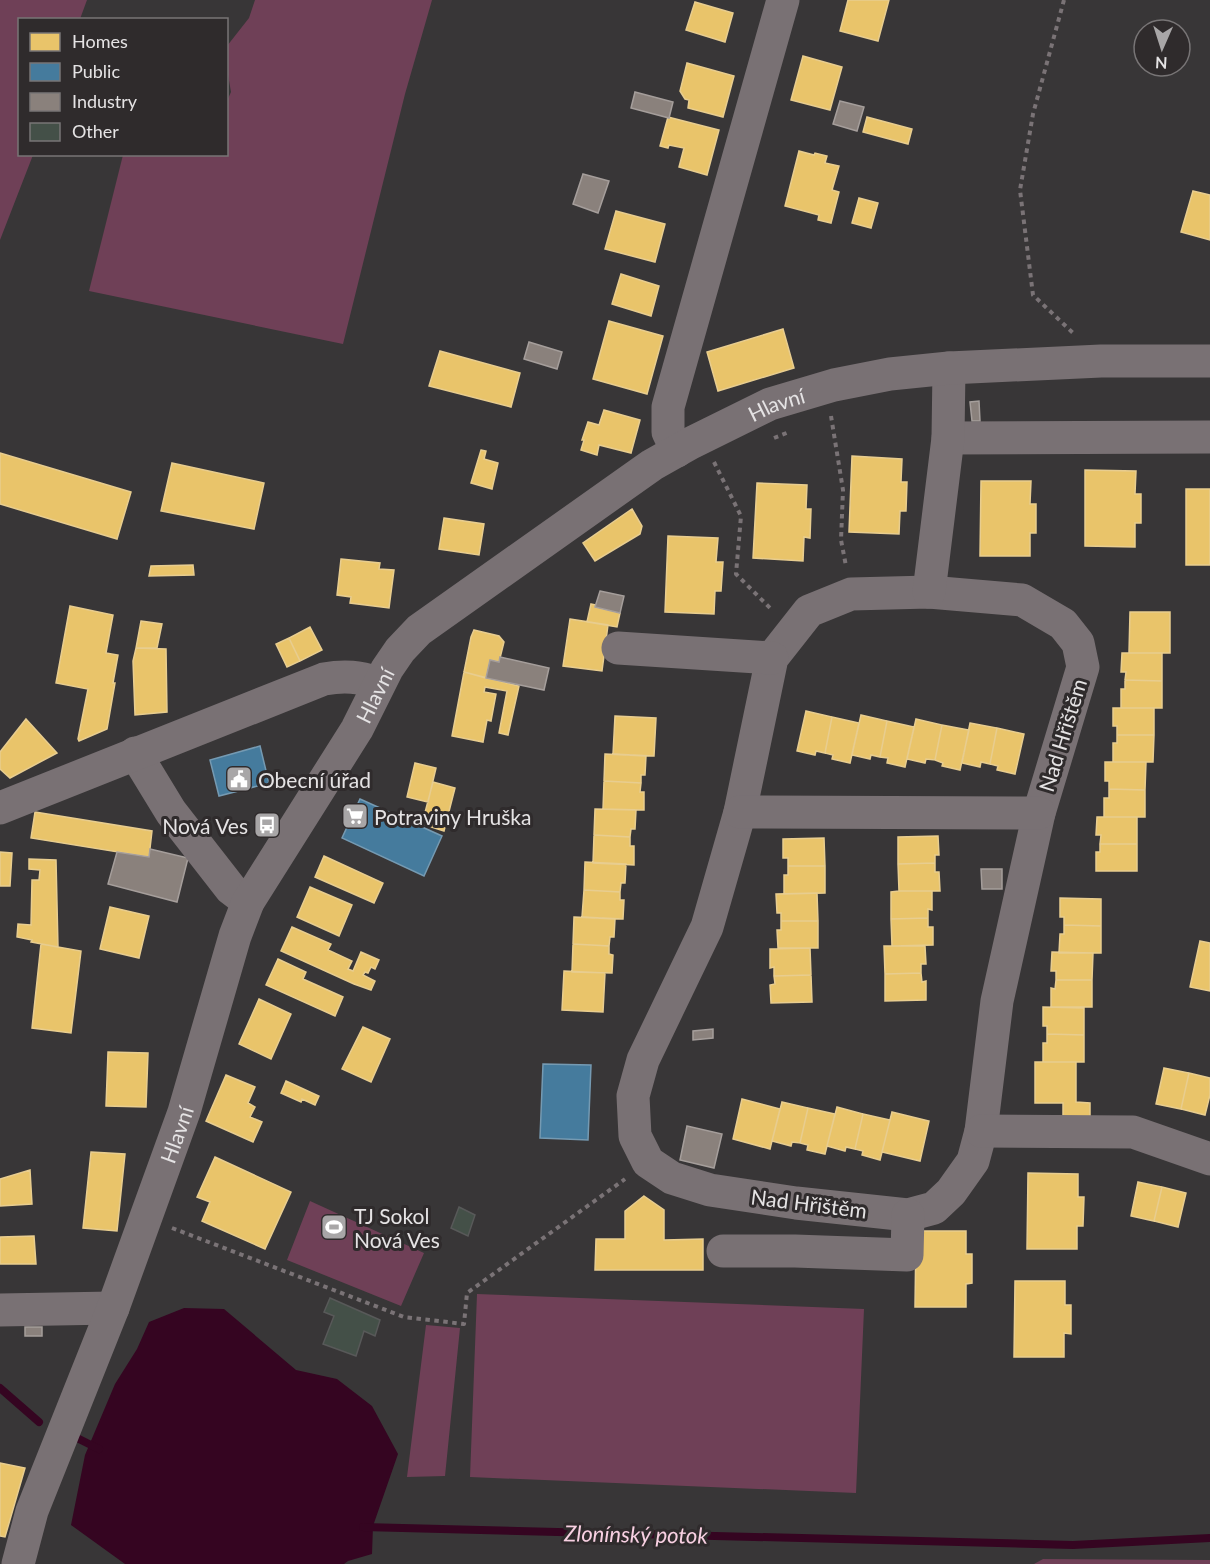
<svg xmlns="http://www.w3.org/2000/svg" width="1210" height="1564" viewBox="0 0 1210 1564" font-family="Lato,sans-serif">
	<rect width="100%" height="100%" fill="#383637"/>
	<path fill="#6f4057" d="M0,0h87l-7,19 -60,1v134l13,1 -33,85z
		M255,0h177l-27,94 -62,250 -254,-53 34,-136 103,-1 1,-53 4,-9 -4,-23v-23l22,-28z
		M310,1201l114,52 -23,53 -114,-46z
		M477,1294l387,15 -8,184 -386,-16z
		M426,1325l34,3 -15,148 -38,1z
		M1043,1559l167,1v4h-176z"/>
	<path fill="#350521" d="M184,1308l40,1 72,61 41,9 35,27 26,48 -25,72 -1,28 -24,7 -4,3h-219l-54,-39 14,-70 30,-71 22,-35 12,-27z"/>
	<path fill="#e9c46a" stroke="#e8cd8f" stroke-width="1.5" d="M848,0h41l-11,41 -38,-10z
		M695,2l38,11 -8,29 -39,-12z
		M803,56l39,11 -12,43 -39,-10z
		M687,63l47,13 -11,41 -35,-9 1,-8 -4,-1 -5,-8z
		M668,117l51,13 -12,45 -28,-8 5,-19 -15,-3 -1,3 -8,-2z
		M867,117l45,12 -4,15 -45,-12z
		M799,151l15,4 1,-2 12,3 -2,7 14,3 -7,24 7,2 -8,31 -13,-3 1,-5 -34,-9z
		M1193,191l17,4v45l-29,-8z
		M859,198l19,5 -7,25 -19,-5z
		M616,211l49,13 -10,38 -50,-13z
		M621,274l38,12 -8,30 -39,-12z
		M609,321l54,15 -16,58 -54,-15z
		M783,329l11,39 -76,23 -11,-39z
		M440,351l80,22 -9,34 -82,-21z
		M604,410l36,10 -9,33 -32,-8 -2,10 -16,-5 3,-10h-2l6,-18 11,3z
		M481,450l5,1 -2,8 14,4 -6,26 -21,-6z
		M0,453l131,39 -14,47 -117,-35z
		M852,456l50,3 -1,23h6l-1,29h-6l-1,23 -50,-2z
		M172,463l92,20 -10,46 -93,-18z
		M1085,470l51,1 -1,23h6v29h-6v24l-50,-1z
		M981,481h50l-1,23h6v29h-6v23h-50z
		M757,483l50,2 -1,24h5l-1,29 -6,-1 -1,24 -50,-3z
		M1186,489h24v76h-24z
		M632,509l10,17 -2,8 -45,27 -12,-18z
		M444,518l40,6 -5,31 -40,-6z
		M668,536l50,2 -2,24h7l-2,29h-6l-1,23 -49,-2z
		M341,559l39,4 -1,6 15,1 -5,38 -39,-5 1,-6 -14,-2z
		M193,565l1,10 -45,1 2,-10z
		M591,604l5,1 -1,2 25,6 -3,14 -30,-5z
		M70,606l43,9 -7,38 12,2 -5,28h2l-8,46 -28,12 -1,-2 10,-50 -32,-6z
		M1130,612h40v41h-41z
		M570,619l38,6 -6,46 -39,-5z
		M141,621l21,3 -5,24h-21z
		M310,627l12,23 -22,11 -11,-23z
		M474,630l25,6 5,6 -5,20 -9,-2 -4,18 -22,-6 7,-35z
		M289,638l11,23 -13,6 -11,-23z
		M136,648l30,1 1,63 -32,3 -2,-54z
		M1122,653h40v28l-37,-1 1,-8h-5z
		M464,672l55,14 -11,49 -9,-2 8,-42 -22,-4 -1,5 12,2 -5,27 -4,-1 -4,22 -31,-6z
		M1125,680l37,1v27h-41v-19h4z
		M1113,708h41v27h-37v-9h-4z
		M806,711l26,6 -7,36 -9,-2 -1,4 -18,-4z
		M861,715l26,6 -7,36 -9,-2 -1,4 -18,-4z
		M615,716l41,2 -2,38 -41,-2z
		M832,717l27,6 -9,40 -18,-4 1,-4 -8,-2z
		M26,719l31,34 -47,25 -10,-9v-17z
		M916,719l26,6 -7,35 -9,-1 -1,4 -18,-4z
		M887,721l27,6 -9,40 -18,-4 1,-5 -8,-1z
		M970,723l27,5 -7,36 -9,-2 -1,5 -18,-4z
		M942,725l27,5 -9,40 -18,-4 1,-3 -8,-3z
		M997,728l27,6 -9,40 -18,-4 1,-4 -8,-2z
		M1117,735h37l-1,27h-40v-19h4z
		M605,754l41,2 -1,19h-4v8l-37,-2z
		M1105,762h41l-1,28 -36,-1v-8h-4z
		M415,763l21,5 -8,34 -21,-5z
		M604,781l37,2 -1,9h4v18l-41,-1z
		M433,782l22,6 -11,43 -22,-7z
		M1109,789l36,1v27h-41v-19h5z
		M595,809l41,1 -1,19h-4l-1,8 -36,-2z
		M35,812l117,19 -3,26 -118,-19z
		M1097,817h40v27h-37l1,-9h-5z
		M594,835l36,2v9h4v19l-41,-2z
		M938,836l1,19h-4v8l-37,1v-27z
		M824,838l1,28h-37v-8h-5v-19z
		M1100,844h37v27h-41v-19h4z
		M0,852l12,1 -2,33h-10z
		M324,856l59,27 -9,20 -59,-26z
		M29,859l27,1 2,87 -27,-5 1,-2 -15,-3 1,-13 13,1 1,-45h7l1,-10 -11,-1z
		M585,862l41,2 -1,19h-4l-1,9 -36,-2z
		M935,863v9h4l1,19h-41l-1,-27z
		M788,866h37v27l-41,1v-19h4z
		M310,887l42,18 -13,31 -42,-19z
		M584,890l36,2v8h4l-1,19 -41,-2z
		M899,891h33v19l-4,-1v9l-37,1v-27z
		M817,893l1,28h-37v-8h-4l-1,-19z
		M1060,898l41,1v27l-37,-1v-8h-4z
		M110,907l39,9 -10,42 -39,-9z
		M574,917l41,2 -1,18h-4l-1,9 -36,-2z
		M928,918v9h5v18l-41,1 -1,-27z
		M781,921h37v27h-40l-1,-18h4z
		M1064,925l37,1v27h-42l1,-19h4z
		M292,927l39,17 -3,6 24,11 -4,8 5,2 8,-19 18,8 -4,9 -4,-2 -3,6 -3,-1 -2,3 12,6 -4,9 -17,-6 -73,-33z
		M1200,941l10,2v48l-20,-4z
		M41,944l40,7 -10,82 -39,-5z
		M573,944l36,2v8l4,1 -1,18 -40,-1z
		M884,946h41l1,18h-5v9l-36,1z
		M810,948l1,27 -37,1v-9l-4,1v-19z
		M1052,952l41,1 -1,27h-36v-9h-5z
		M278,959l28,13 -3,7 40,18 -8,19 -69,-31z
		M564,971l41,2 -2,39 -41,-2z
		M921,973l1,9 4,-1v19l-41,1v-27z
		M811,975l1,27 -41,1 -1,-18 5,-1 -1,-8z
		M1056,980h36v27h-41v-19l4,1z
		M259,999l32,15 -20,45 -32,-15z
		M1043,1007l41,1v27l-37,-1v-8h-4z
		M363,1027l27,12 -19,43 -29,-13z
		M1047,1034l37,1v27h-41v-19h4z
		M108,1052l40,1 -2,54 -40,-1z
		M1035,1062h41v40l14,1v16h-27v-16h-28z
		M1164,1068l25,5 -8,36 -25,-5z
		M1189,1073l21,5v17l-5,20 -24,-6z
		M226,1075l29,12 -7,16 7,4 -5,10 12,5 -9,20 -47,-21z
		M286,1081l33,15 -4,9 -13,-6 -1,3 -20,-9z
		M742,1099l38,10 -10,40 -37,-10z
		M782,1102l26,6 -8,35 -8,-1 -1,4 -19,-5z
		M837,1107l26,7 -8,35 -9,-2 -1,4 -18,-5z
		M808,1108l27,6 -10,40 -18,-4 1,-5 -8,-2z
		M892,1112l37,9 -9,40 -38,-9z
		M863,1114l27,6 -10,40 -18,-5 1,-4 -8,-2z
		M91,1152l34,2 -8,77 -34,-3z
		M215,1157l76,35 -26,57 -63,-28 8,-19 -13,-5z
		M30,1170l2,34 -32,2v-27z
		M1028,1173l50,1v23h6l-1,29h-6v23h-50z
		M1138,1182l24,5 -8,34 -23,-5z
		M1162,1187l24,6 -8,34 -24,-6z
		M644,1196l20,14v30l39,-1v31h-108l1,-31h29v-28z
		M916,1231h50v23h6v29l-6,1v23h-51z
		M34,1236l2,28h-36v-27z
		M1015,1281h50v24h6v29l-7,-1v24h-50z
		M0,1463l25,5 -20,69 -5,-1z"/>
	<path fill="#457b9d" stroke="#759ab2" stroke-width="1.5" d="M260,746l9,37 -50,13 -9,-36z
		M360,799l82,37 -18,40 -82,-38z
		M543,1064l48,1 -3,75 -48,-2z"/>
	<path fill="#8a817c" stroke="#a59e9b" stroke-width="1.5" d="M635,92l38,10 -4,16 -38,-10z
		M840,101l24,6 -7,24 -24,-7z
		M583,174l26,7 -11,32 -25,-9z
		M529,342l33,10 -5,17 -33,-10z
		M979,401l1,20h-8l-2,-19z
		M600,591l24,5 -4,17 -25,-6z
		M500,657l49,11 -5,22 -58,-12 4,-18 9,2z
		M150,849l38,9 -11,44 -69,-18 9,-32 32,5z
		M981,869h21v20h-20z
		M713,1029v9l-20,2v-9z
		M687,1126l35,8 -8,34 -34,-8z
		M25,1327h17v9h-17z"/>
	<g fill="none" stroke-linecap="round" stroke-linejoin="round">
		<path stroke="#350521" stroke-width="8" d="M0,1388l39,34
			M77,1438l22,11
			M363,1527l710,18 137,-7"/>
	</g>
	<path fill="#445048" stroke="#585959" stroke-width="1.5" d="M459,1207l16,8 -7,21 -17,-8z
		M330,1298l50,22 -5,16 -11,-5 -8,25 -33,-12 11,-28 -10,-4z"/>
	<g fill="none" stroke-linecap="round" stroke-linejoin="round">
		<path stroke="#7a7376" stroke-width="4" stroke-dasharray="4.5 4.5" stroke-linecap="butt" d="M1064,0l-31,114 -13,76 13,105 40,38
			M831,416l12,74 -2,50 5,26
			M774,438l15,-6
			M714,462l27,54 -5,58 36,36
			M172,1228l232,89 60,7 3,-31 158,-114"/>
		<g stroke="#797174" stroke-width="33">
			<path d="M948,438l262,-1"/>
			<path d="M677,451l-9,-19v-25l115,-407"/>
			<path d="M929,592l93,8 41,24 15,19 5,24 -44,146 -42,188 -16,130 -8,30 -22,31 -17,16 -26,7 -112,-12 -86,-13 -38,-12 -24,-16 -13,-26 -2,-40 10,-36 64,-133 33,-115 32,-154 37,-47 42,-17z"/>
			<path d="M929,592l19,-154 1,-70"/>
			<path d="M618,648l154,10"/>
			<path d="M135,753l36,59 60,77 17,13"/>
			<path d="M0,808l324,-129c22,-4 34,-2 55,4"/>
			<path d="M740,812l299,1"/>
			<path d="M981,1131l152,1 77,27"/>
			<path d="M723,1251h72l112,4 1,-40"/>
			<path d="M0,1310l113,-2"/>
			<path id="s1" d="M18,1564l14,-53 81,-203 71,-196 51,-176 13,-34 109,-173 30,-60 13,-19 19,-20 233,-165 39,-22 79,-39 64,-19 56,-11 59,-6 152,-7h109"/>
		</g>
	</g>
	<defs>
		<symbol id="civic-square" viewBox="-11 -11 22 22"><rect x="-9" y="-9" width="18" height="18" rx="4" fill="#a8a6a7" stroke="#2f2b2c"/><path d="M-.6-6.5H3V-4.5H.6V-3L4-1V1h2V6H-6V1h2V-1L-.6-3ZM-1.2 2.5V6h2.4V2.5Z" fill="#fff"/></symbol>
		<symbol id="supermarket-square" viewBox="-11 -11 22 22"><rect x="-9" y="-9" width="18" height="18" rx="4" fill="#a8a6a7" stroke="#2f2b2c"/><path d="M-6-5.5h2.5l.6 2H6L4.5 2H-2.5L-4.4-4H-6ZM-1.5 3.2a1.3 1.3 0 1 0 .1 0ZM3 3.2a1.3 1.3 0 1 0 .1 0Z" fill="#fff"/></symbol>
		<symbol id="bus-square" viewBox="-11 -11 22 22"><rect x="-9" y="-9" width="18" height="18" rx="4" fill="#a8a6a7" stroke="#2f2b2c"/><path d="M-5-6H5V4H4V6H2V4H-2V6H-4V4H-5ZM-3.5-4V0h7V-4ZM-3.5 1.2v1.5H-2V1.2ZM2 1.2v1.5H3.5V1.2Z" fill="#fff"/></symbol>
		<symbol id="stadium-square" viewBox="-11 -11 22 22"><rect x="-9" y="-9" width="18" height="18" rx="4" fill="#a8a6a7" stroke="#2f2b2c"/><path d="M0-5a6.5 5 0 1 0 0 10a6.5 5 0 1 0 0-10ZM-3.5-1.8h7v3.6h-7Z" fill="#fff"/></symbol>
	</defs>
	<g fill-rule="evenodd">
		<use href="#civic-square" x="224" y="764" width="30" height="30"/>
		<use href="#supermarket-square" x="340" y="801" width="30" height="30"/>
		<use href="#bus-square" x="252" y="810" width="30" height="30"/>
		<use href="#stadium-square" x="319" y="1212" width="30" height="30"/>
	</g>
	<g text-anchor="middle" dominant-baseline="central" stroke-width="6" stroke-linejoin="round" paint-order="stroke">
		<g font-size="21" fill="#e5e3e4" stroke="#2f2b2c">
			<text stroke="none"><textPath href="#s1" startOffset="1448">Hlavní</textPath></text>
			<text stroke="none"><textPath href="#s1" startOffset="944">Hlavní</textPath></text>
			<text transform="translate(1062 735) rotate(-73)">Nad Hřištěm</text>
			<text stroke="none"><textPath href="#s1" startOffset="458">Hlavní</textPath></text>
			<text transform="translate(809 1203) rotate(7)">Nad Hřištěm</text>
		</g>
		<g font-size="21" fill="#e5e3e4" stroke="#2f2b2c" text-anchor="start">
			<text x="258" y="779">Obecní úřad</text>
			<text x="374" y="816">Potraviny Hruška</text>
			<text x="248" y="825" text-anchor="end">Nová Ves</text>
			<text x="354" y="1215">TJ Sokol<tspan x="354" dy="24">Nová Ves</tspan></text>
		</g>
		<g font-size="22" font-style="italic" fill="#f8d0e2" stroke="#2f2b2c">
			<text transform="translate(636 1534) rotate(1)">Zlonínský potok</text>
		</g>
	</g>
	<rect x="18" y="18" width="210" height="138" fill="#2f2b2c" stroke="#787576" stroke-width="1.5"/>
	<rect x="30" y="33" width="30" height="18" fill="#e9c46a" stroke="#787576" stroke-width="1.5"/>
	<text x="72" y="48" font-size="18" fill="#e5e3e4">Homes</text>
	<rect x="30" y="63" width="30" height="18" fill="#457b9d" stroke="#787576" stroke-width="1.5"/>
	<text x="72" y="78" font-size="18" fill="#e5e3e4">Public</text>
	<rect x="30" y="93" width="30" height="18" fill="#8a817c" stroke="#787576" stroke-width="1.5"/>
	<text x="72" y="108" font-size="18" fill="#e5e3e4">Industry</text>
	<rect x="30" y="123" width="30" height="18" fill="#445048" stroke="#787576" stroke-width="1.5"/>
	<text x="72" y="138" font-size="18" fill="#e5e3e4">Other</text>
	<g transform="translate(1162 48) rotate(183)"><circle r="28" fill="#2f2b2c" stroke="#787576" stroke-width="1.5"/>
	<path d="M0-4.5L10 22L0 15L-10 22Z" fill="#a8a6a7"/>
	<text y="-9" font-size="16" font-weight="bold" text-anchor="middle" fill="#e5e3e4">N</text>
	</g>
</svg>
